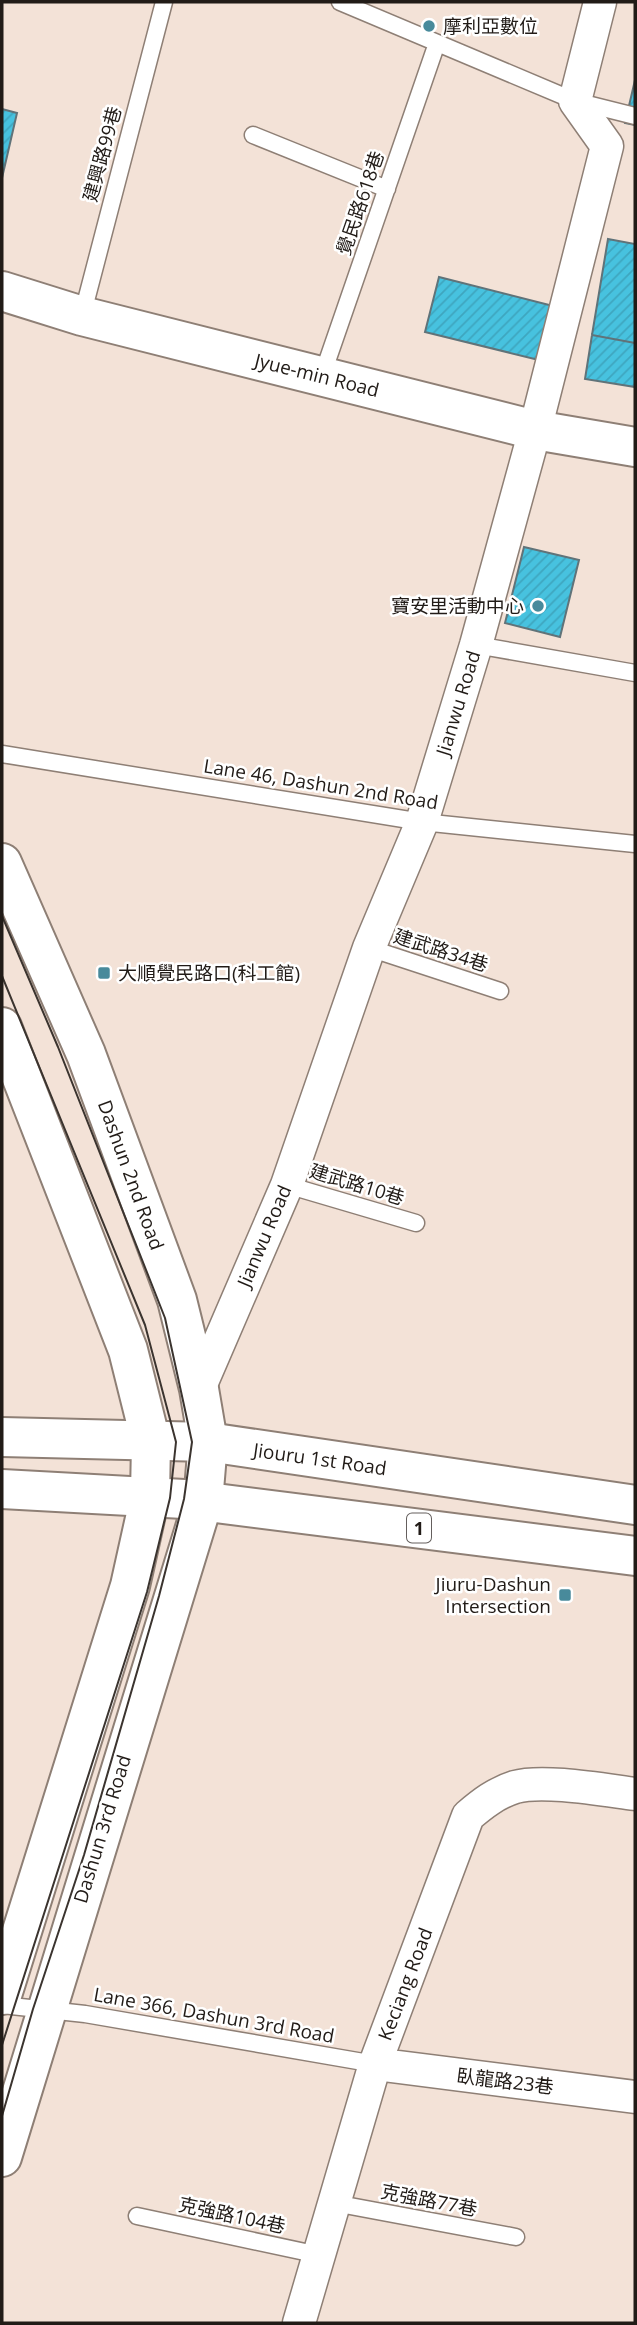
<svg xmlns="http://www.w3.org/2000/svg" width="637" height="2325" viewBox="0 0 637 2325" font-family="'Open Sans','Noto Sans TC',sans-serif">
	<defs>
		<pattern id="building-hatch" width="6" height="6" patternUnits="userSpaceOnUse" patternTransform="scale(1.75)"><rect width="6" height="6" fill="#47c2df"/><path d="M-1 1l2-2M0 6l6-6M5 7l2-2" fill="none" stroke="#3ea6bf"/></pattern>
	</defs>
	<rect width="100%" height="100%" fill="#f3e2d7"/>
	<path fill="url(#building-hatch)" stroke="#607379" stroke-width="2" d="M635,80v45l-10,-2z
		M2,109l15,4 -15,65z
		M608,239l27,5v99l-43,-8z
		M439,277l122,31 -14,54 -122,-30z
		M592,335l43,8v44l-50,-8z
		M524,547l55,13 -19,77 -55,-14z"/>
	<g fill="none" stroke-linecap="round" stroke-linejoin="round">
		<defs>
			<path id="service" d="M340,2l235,99 60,15
				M253,135l134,54
				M82,316l82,-314
				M322,376l115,-333
				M476,645l159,28
				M2,754l420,68 213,22
				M369,948l131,43
				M287,1185l129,38
				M2,2005l83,9 290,50
				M334,2203l182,34
				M137,2216l182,39"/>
			<path id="minor" d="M199,1389l88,-204 82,-237 53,-126 54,-177 59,-215 72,-284 -32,-45 25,-99
				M375,2064l260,33
				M299,2323l76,-259 93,-248c14,-12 28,-23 47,-29 28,-8 89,3 120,7"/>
			<path id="tertiary" d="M2,291l80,25 453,114 100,17
				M2,863l84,191 91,246 22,89 9,53 -5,60 -201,655
				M2,1027l126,323 23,92 -1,54 -20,90 -128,409"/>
			<path id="primary" d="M2,1437l206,5 427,63
				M2,1489l182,10 451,57"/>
		</defs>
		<use href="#service" stroke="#8e7f75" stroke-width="19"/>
		<use href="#minor" stroke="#8e7f75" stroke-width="35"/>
		<use href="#tertiary" stroke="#8e7f75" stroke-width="42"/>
		<use href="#primary" stroke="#8e7f75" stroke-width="42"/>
		<use href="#service" stroke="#fff" stroke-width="16"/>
		<use href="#minor" stroke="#fff" stroke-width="32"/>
		<use href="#tertiary" stroke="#fff" stroke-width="38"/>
		<use href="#primary" stroke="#fff" stroke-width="38"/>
		<path stroke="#3b342f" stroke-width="2" d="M2,916l56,131 107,271 27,124 -8,57 -25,97 -75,259 -51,154 -31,107
			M2,976l143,349 31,117 -6,56 -23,94 -145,453"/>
	</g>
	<g fill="#488a9b" stroke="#fff" stroke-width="2.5">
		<circle cx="429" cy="26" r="7"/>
		<circle cx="538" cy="606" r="7"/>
		<rect x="97" y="966" width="14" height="14" rx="3.5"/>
		<rect x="558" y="1588" width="14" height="14" rx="3.5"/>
	</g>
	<g text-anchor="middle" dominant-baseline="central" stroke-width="5" stroke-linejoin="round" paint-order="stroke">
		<rect fill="#fff" stroke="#645f5d" stroke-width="2" x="407" y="1513.5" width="24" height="29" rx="5"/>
		<g font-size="18" font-weight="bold" fill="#211b17">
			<text x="419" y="1528">1</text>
		</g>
		<g font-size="19" fill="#211b17" stroke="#fff" text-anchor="start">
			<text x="443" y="26">摩利亞數位</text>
			<text x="524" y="606" text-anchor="end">寶安里活動中心</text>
			<text x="118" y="973">大順覺民路口(科工館)</text>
			<text x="551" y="1584" text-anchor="end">Jiuru-Dashun<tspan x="551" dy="22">Intersection</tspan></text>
		</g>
		<g font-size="19" fill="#211b17" stroke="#fff">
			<text transform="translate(102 154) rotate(-75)">建興路99巷</text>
			<text transform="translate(360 203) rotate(-71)">覺民路618巷</text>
			<text transform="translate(317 375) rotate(14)">Jyue-min Road</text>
			<text transform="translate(458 703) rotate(-73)">Jianwu Road</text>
			<text transform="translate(321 784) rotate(9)">Lane 46, Dashun 2nd Road</text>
			<text transform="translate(441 950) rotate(18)">建武路34巷</text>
			<text transform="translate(131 1175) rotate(70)">Dashun 2nd Road</text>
			<text transform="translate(357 1184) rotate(17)">建武路10巷</text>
			<text transform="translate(264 1236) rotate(-67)">Jianwu Road</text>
			<text transform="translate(320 1459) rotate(8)">Jiouru 1st Road</text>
			<text transform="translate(102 1829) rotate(-73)">Dashun 3rd Road</text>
			<text transform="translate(405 1984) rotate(-69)">Keciang Road</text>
			<text transform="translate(214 2015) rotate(10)">Lane 366, Dashun 3rd Road</text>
			<text transform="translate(505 2081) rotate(7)">臥龍路23巷</text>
			<text transform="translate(429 2200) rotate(11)">克強路77巷</text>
			<text transform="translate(232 2215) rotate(12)">克強路104巷</text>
		</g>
	</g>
	<rect width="637" height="2325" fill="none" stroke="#211b17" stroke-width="7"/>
</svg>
